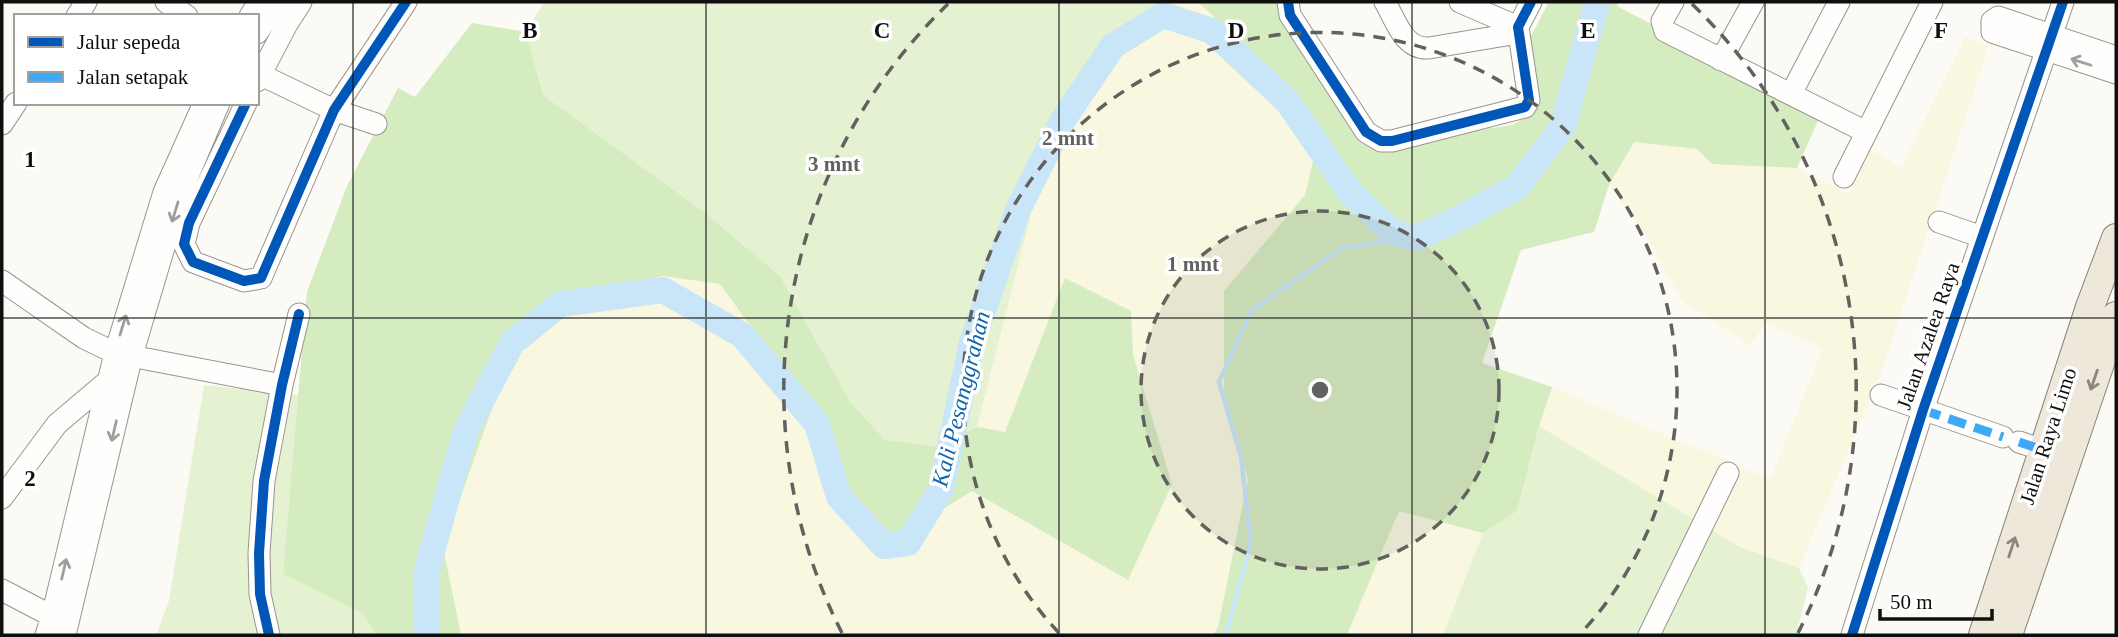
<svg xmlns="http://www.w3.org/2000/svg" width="2118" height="637" viewBox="0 0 2118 637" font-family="'Times New Roman',serif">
	<rect width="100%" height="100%" fill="#fcfaf4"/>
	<path fill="#f9f7df" d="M1162,2h36l99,91 19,56 -11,46 -81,96v106l24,82 -30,148 -5,8h-752l-18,-88 62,-175 56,-69 101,-27 58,8 65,90 53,115 134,2 156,89 5,-225 -2,-44 -66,-33 -60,154 -28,-5 71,-280z
		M1965,37l24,9 -108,327 -82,195 -59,-21 -201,-121 13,-39 218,92 53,-131 -57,-25 -16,22 -68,-44 -36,-65 -37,-51 25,-43 63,7 15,15 85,4 52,26 22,-44 31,17z
		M1399,511l84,22 -40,102h-96z"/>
	<path fill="#e5f2d2" d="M544,2h618l-114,145 -71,280 -43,19 -49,-6 -34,-37 -71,-127 -76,-64 -161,-117 -17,-63z
		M204,385l95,10 -16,179 80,40 13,21h-220l13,-34z
		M1539,426l201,121 59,21 9,20 -12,47h-353l40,-102 34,-22z"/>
	<path fill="#d5ebc0" d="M1198,2h91l86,144 137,-21 22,-12 1,-31 -6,-42 20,-38h69l-1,4 204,108 -24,54 -85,-4 -15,-15 -63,-7 -25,43 -15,47 -73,18 -39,113 70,24 -13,39 -22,85 -34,22 -84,-22 -52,124h-134l5,-8 30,-148 -24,-82v-106l81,-96 11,-46 -19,-56z
		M472,23l54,9 17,63 161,117 76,64 71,127 34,37 49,6 43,-19 28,5 60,-154 66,33 2,44 39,129 -44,96 -156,-89 -76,47 -58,-49 -53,-115 -65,-90 -58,-8 -101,27 -56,69 -62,175 18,88h-85l-13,-21 -80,-40 24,-282 40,-106 51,-98 17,9z"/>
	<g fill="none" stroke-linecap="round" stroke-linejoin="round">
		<path stroke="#c8e6f8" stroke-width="4.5" d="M1226,635l25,-92 -10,-86 -22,-75 33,-72 91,-63 73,-9"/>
		<path stroke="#c8e6f8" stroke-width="26" d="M427,635l-1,-62 40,-143 46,-87 48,-39 103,-14 79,45 75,89 22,73 45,49 24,-3 33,-54 31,-147 46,-132 45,-90 50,-74 50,-31 49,16 75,70 62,90 43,41 24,6 42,-19 59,-32 46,-61 34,-124"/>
		<defs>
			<path id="minor" d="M166,2l21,14
				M1288,2l2,13 76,117 15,9h11l133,-34 4,-7 -11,-73 13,-25
				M1385,2c11,19 19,48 44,46l89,-15
				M1460,2l58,25
				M1673,2l-11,19 3,10 201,101
				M77,16l9,-14
				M250,16l9,-14
				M257,33l21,-31
				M2116,57l-118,-40 -6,4v11l124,41
				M1721,60l32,-58
				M257,73l77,37 42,14
				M257,81l30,-57 14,-22
				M1791,94l48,-92
				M246,103l-57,120 -5,21 9,18 51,19 17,-3 73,-168 72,-108
				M2,124l14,-21
				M1844,177l88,-175
				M1939,222l43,15
				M2,281l82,57 31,15 167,32
				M1881,395l122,42
				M2019,442l24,8
				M2,498l55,-74 52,-44
				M2,590l61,32
				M46,635l6,-18 63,-264 49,-161 40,-89
				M65,635l67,-280 47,-158 40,-94
				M269,635l-9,-41 -1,-41 5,-72 18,-96 17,-71
				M1649,635l79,-162
				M1852,635l71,-225 140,-408"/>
			<path id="major" d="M1983,635l107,-328 26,-69
				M2008,635l108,-319"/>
		</defs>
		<use href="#minor" stroke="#969592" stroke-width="23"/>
		<use href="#major" stroke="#83827f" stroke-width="30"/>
		<use href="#minor" stroke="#fffefd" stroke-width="21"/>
		<use href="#major" stroke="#ede8d9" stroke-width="28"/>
		<path stroke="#3fa9f5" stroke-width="9" stroke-dasharray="18 9" stroke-linecap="butt" d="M1923,410l80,27
			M2019,442l24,8"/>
		<defs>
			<path id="cycleway" d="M1288,2l2,13 76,117 15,9h11l133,-34 4,-7 -11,-73 13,-25
				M246,103l-57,120 -5,21 9,18 51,19 17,-3 73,-168 72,-108
				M269,635l-9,-41 -1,-41 5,-72 18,-96 17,-71
				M1852,635l71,-225 140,-408"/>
		</defs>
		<use href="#cycleway" stroke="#fff" stroke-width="15"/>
		<use href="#cycleway" stroke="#0057b8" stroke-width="10"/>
	</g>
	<defs><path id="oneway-shaft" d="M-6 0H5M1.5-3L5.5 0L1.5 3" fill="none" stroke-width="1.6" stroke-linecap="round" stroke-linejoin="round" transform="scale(1.75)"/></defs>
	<g stroke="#9f9e9e">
		<use href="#oneway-shaft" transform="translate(2081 62) rotate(-162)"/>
		<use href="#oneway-shaft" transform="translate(175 212) rotate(107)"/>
		<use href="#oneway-shaft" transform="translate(123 325) rotate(-73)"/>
		<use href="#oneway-shaft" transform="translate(114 431) rotate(103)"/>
		<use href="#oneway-shaft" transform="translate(64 569) rotate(-77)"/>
	</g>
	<g stroke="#89867e">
		<use href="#oneway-shaft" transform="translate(2094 380) rotate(109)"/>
		<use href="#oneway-shaft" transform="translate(2012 547) rotate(-72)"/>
	</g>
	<path fill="none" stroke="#0f0f0f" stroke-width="2" stroke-opacity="0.55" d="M353,2v633M706,2v633M1059,2v633M1412,2v633M1765,2v633M2,318h2114"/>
	<circle cx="1320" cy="390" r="179" fill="#62615f" fill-opacity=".12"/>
	<g fill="none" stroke="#62615f" stroke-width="3.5" stroke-dasharray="12 9">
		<circle cx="1320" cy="390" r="179"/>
		<path d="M1059 633A357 357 0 1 1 1581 633"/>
		<path d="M842 633A536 536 0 0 1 948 4M1692 4A536 536 0 0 1 1798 633"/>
	</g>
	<g text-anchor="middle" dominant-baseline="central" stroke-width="7" stroke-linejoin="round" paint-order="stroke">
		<g font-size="21" fill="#0f0f0f" stroke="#fff">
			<text transform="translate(1928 336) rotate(-71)">Jalan Azalea Raya</text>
			<text transform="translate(2048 436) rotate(-72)">Jalan Raya Limo</text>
		</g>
		<g font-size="23" font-style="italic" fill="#1065a9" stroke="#fff">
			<text transform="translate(961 399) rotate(-76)">Kali Pesanggrahan</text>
		</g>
	</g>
	<g font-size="23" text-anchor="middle" font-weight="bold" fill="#0f0f0f" stroke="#fff" stroke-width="7" stroke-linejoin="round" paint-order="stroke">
		<text x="530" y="38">B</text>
		<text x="882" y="38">C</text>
		<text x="1236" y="38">D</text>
		<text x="1588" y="38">E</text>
		<text x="1941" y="38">F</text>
		<text x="30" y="167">1</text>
		<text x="30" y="486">2</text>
	</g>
	<circle cx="1320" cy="390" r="10" fill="#62615f" stroke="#fff" stroke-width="3.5"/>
	<g font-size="21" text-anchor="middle" font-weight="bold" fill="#62615f" stroke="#fff" stroke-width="7" stroke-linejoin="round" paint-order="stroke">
		<text x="1068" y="145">2 mnt</text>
		<text x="834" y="171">3 mnt</text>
		<text x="1193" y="271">1 mnt</text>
	</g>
	<rect width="2118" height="637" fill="none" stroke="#0f0f0f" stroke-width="7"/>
	<rect x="14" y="14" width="245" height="91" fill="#ffffff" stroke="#9f9f9f" stroke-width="2"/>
	<rect x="28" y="37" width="35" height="10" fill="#0057b8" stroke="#9f9f9f" stroke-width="2"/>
	<text x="77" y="49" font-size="21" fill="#0f0f0f">Jalur sepeda</text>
	<rect x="28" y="72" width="35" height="10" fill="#3fa9f5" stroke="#9f9f9f" stroke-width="2"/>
	<text x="77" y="84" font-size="21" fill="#0f0f0f">Jalan setapak</text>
	<path d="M1880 609v10h112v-10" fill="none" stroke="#0f0f0f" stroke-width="3.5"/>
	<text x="1890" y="609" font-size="21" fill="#0f0f0f" stroke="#ffffff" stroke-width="5" paint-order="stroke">50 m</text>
</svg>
